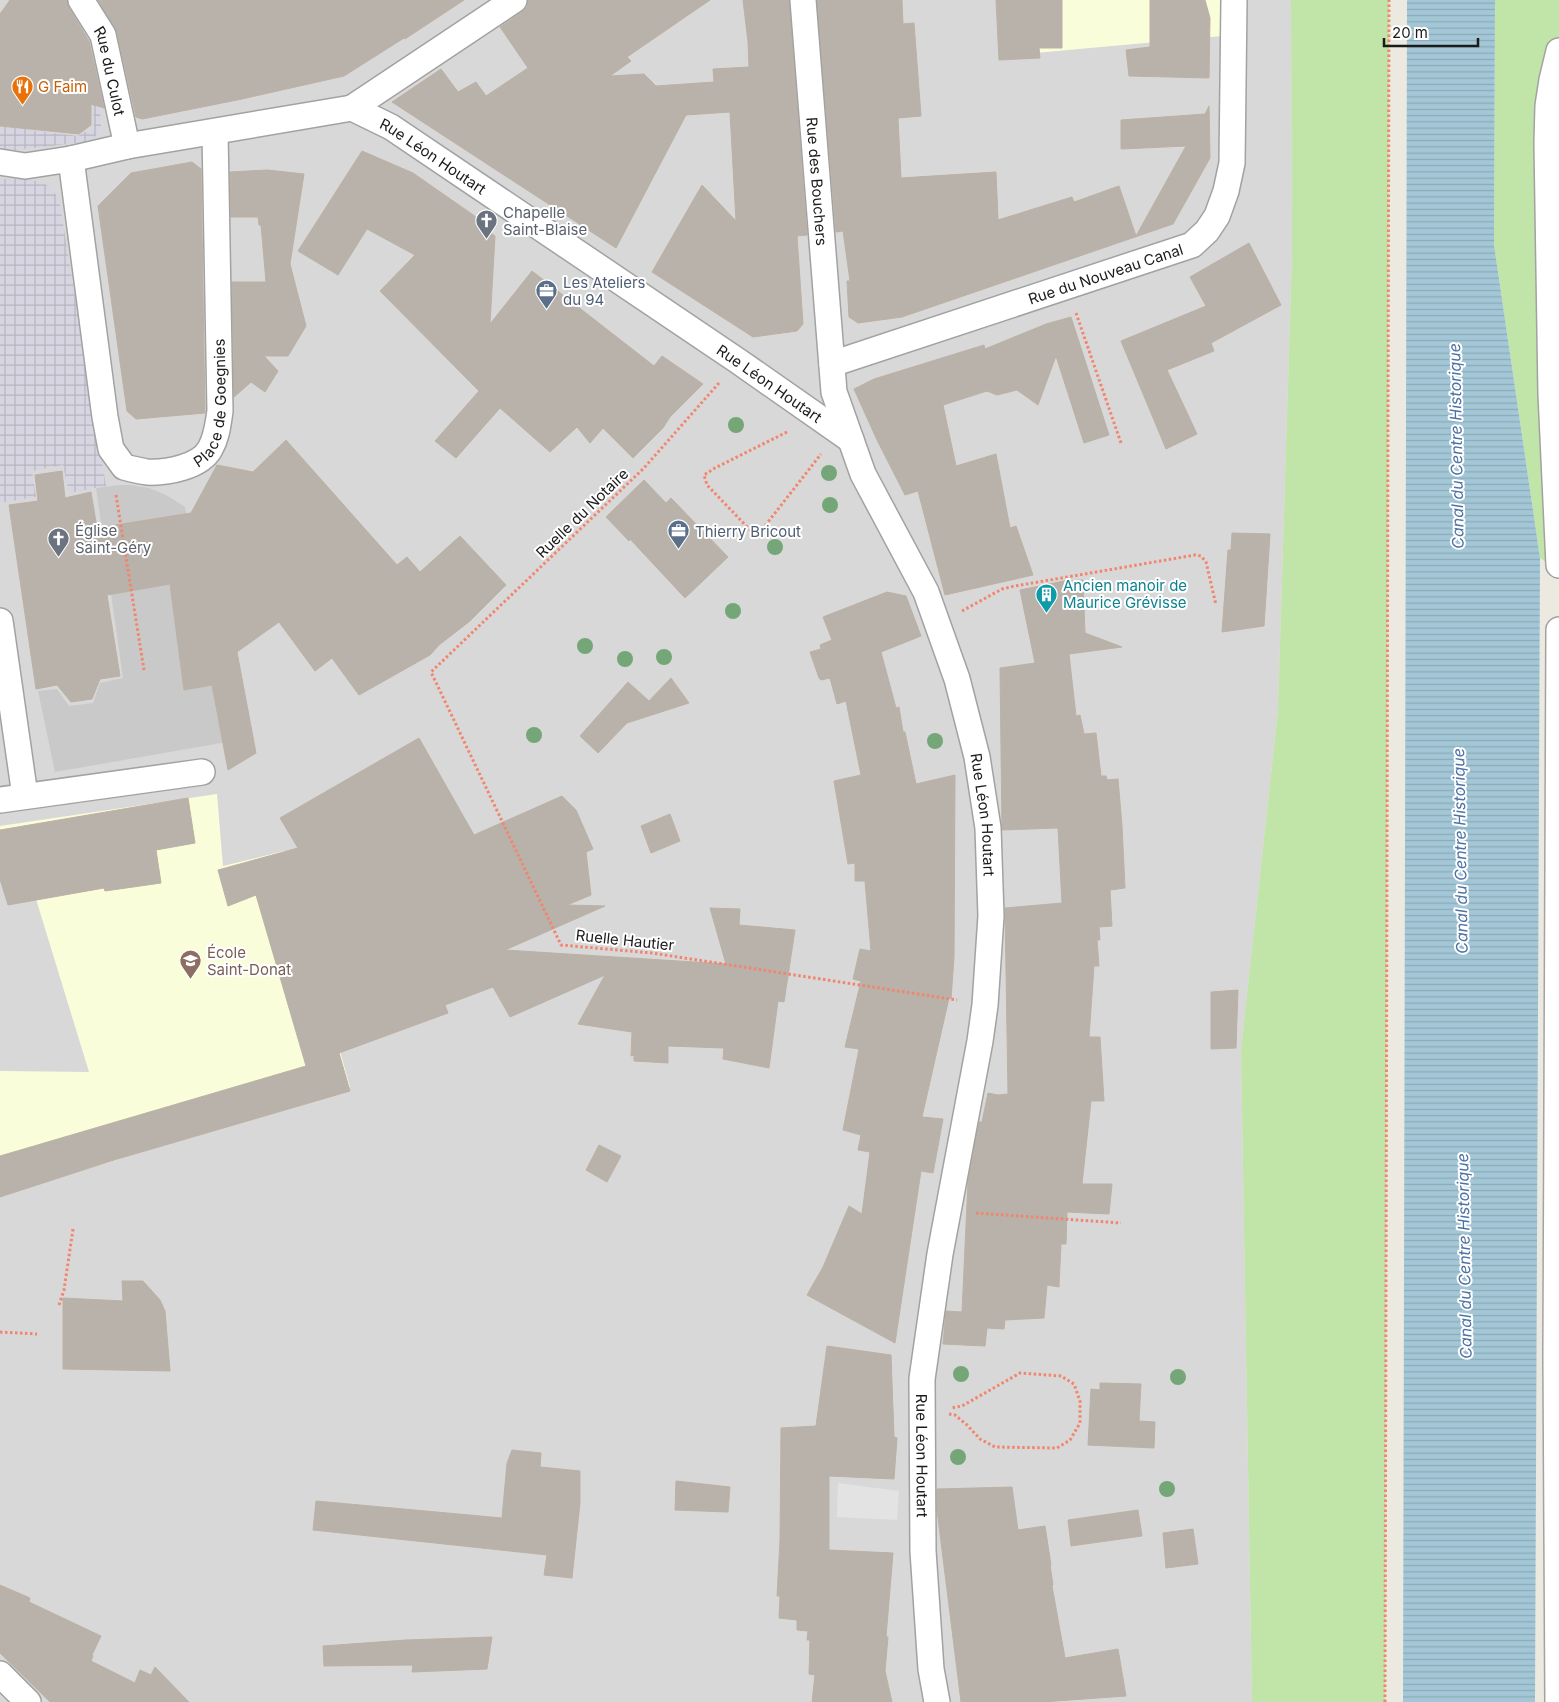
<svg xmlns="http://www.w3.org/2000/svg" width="1559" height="1702" viewBox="0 0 1559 1702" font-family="Inter,sans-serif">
	<defs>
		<pattern id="plaza-grid" width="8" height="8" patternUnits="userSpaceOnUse" patternTransform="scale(1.25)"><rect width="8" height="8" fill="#d6d5e1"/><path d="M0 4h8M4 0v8" fill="none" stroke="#b7b6c0"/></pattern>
		<pattern id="water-rules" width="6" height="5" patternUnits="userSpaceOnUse" patternTransform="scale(1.25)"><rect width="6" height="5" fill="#a3c7d7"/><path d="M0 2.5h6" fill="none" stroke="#8caab8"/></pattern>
	</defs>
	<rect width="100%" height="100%" fill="#ece9e0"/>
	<path fill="#d9d8d8" d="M0,0h1291l1,254 -14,456 -37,340 11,652h-1252z"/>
	<path fill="#fafdd9" d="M1035,0h199l-1,35 -198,18z
		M217,794l6,72 61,-15 66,236 -350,109v-125l89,1 -57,-186 -32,-18v-42z"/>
	<path fill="#c9c9c9" d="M120,485h11l18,3 17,7 19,12 42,235 -172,30 -17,-81 19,-2 12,17 24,-3 7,-20 23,-5 -27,-190z"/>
	<path fill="#c1e4a8" d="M1291,0h98l-4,1702h-133l-11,-652 37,-340 14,-456z
		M1495,0h64v571l-19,-13 -46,-313z"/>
	<path fill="#e3e3e3" d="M838,1483l61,8 -2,29 -60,-3z"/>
	<path fill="url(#plaza-grid)" d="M92,82l7,2 2,45 -8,10 -9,3 -75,9 -9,-1v-26l35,7 43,5 16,-9z
		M0,179h27l14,3 9,5 9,12 47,287 -37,7 -6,-28 -31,6 4,26 -36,6z"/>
	<path fill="url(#water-rules)" d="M1407,0h88l-1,245 46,313 -5,1144h-132z"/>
	<path fill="#b8b2aa" stroke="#bcb1a4" d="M10,0h57l2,8 20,33 15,67 -13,-4v21l-12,9 -79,-8v-112z
		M98,0h366l-59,39 -1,-1 -60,38 -102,23 -100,20 -6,-2 -19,-85z
		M528,0h182l-83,57 4,4 -21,15 34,-2 12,12 58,-4 -1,-13 36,-2 -1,-25 -5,-42h46l18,235 -10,1 6,88 -6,7 -44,6 -101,-65 50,-87 34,36 -6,-109 -44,3 -70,133 -224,-146 49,-33 17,23 18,-10 10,14 42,-28 -28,-41 22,-15 5,-5z
		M817,0h85l1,24 11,-1 7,93 -23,2 3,60 95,-6 2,48 74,-23 2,5 45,-16 17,50 50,-90 -65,3v-29l84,-6 4,-8 1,52 -37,66 -271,93 -44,6 -9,-6 -2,-36h3l-7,-50 -7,1z
		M996,0h66v48h-23l1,10 -41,2z
		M1150,0h55l5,18 -1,60 -80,-2 -3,-26 24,-3z
		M362,151l51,22 66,46 -3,4 19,13 -5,88 42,-53 122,95 8,-10 41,28 -33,33 -7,11 -30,30 -30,-30 -13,15 -13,-16 -27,25 -50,-44 -44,50 -21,-17 44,-50 -99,-100 35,-36 -48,-26 -29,46 -40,-24z
		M192,162l9,7 4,244 -69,6 -9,-8 -29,-205 33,-33z
		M267,170l37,4 -14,90 16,62 -18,30h-24l14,15 -13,21 -14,-10 -17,15 -2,-115h34l-5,-57h-2l-1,-8h-27l-1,-45z
		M1249,243l32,62 -70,38 3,8 -47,19 30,64 -31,15 -45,-108 85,-35 -16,-29z
		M1071,317l38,118 -25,8 -28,-87 -18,49 -21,-15 -20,5 -10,-4 -44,14 13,61 40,-12 14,74 6,-2 17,49 -88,20 -27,-104 -13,4 -28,-55 -23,-51 20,-10 110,-34 1,4 61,-25z
		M286,440l111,125 10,-8 13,15 40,-36 46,49 -36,36 -31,24 -9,10 -71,40 -27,-37 -17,13 -36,-49 -42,30 19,101 -28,17 -16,-85 -28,5 -14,-106 -63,11 13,81 -20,3 -8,20 -21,3 -14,-17 -21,4 -27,-184 29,-4 -3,-26 27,-4 3,27 26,-6 6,36 94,-15 26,-48 36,7z
		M644,480l22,23 5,-5 57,59 -43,41 -55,-59 -1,2 -23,-24z
		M1232,533l38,1 -6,92 -42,6 6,-82h3z
		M1083,580l2,53 37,14 -53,7 7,62 4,-1 4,19 12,-1 5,43h5l1,4 11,-1 4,47 3,62 -15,2 2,36 -13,1 1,13h-3l2,26h-5l-5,71h11l4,64h-13l-9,83h30l-3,30 -42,-2 -1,32h-5l-2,43 -12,-2 -3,33 -39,2 -1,9 -17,-1 -2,18 -42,-2 3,-33 16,1 6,-130 11,-60h3l6,-29 10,2 10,-1 -3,-186 57,-5 -4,-75 -56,2 -2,-162 35,-5 -15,-73 44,-9z
		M887,592l19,4 15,40 -40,16 15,56 3,-1 4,25h2l11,52 39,-9 -1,182 -3,42 -2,-1 -27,119 21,2 -10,54 -12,-2 -26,172 -88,-48 16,-28 26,-61 13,8 8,-62 -12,-2 3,-15 -18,-5 16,-81 -14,-2 16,-66 -8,-2 7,-30 11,2 -6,-70h-10v-18l-7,1 -14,-83 27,-6 -15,-74 -9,3 -7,-26 -9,2 -2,-2 -9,-26 11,-3 -1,-4 12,-5 -9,-23z
		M671,678l18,25 -62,20 -29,30 -18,-17 48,-54 21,19z
		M419,738l55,97 88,-39 14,14 17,39 -7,3 5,43 -24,10 38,1 -100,44 221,14 -16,-56 30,1 -1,16 56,5 -11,72 -6,-1 -9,67 -46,-9 1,-11 -56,-2v17l-34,-2v-6l-3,1 1,-24 -54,-8 27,-49 -95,42 -17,-30 -48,18 3,8 -109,40 11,38 -236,69 -114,37v-41l306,-90 -50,-171 -28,11 -10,-36 80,-22 -18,-30z
		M188,798l7,45 -39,7 5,33 -56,8 -1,-3 -96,17 -8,-26v-49z
		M670,814l10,27 -29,12 -10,-27z
		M1238,990l-2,58 -25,1v-57z
		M599,1145l22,11 -14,26 -21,-12z
		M122,1281h21l17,19 5,11 5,60 -107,-2v-71l60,3z
		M827,1346l64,9 3,82 3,1 -3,41 -65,-3v74l64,3 -7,84h2l-3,34 7,31h-80l3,-27 -6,-1 1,-34h-3l1,-9 -11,-1v-10l-18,-2 1,-22h-3l3,-55 1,-113 35,-2z
		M1100,1383l41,1 -2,37 16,1 -1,26 -66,-3 3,-56 9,1z
		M512,1450l29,3 -1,14 40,4v32l-8,75 -28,-3 3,-20 -234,-25 3,-29 186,17 5,-55z
		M676,1481l54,6 -2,25 -53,-2z
		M1012,1487l6,43 27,-4 6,39h-1l3,20 -1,1 13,72 53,-9 8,47 -84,6h-81l-24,-192v-21z
		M1138,1510l4,26 -71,10 -3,-26z
		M1193,1529l5,35 -32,4 -3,-35z
		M0,1585l30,13 -1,4 72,34 -9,19 1,1 -2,5 44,22 5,-13 11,5 4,-8 34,35h-139l-50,-49z
		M492,1637l-5,32 -75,3 1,-7 -89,1 -1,-20 83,-6z"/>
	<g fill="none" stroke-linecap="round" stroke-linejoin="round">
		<defs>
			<g id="street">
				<path id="s1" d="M81,0l22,35 24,111"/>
				<path id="s2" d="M803,0l31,392 29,82 63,118 31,87 20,78 11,71 3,88 -6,89 -5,36 -40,213 -18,125 1,172 8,118 6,33"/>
				<path d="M1559,51l-7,29 -4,26 -1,36 4,252 8,171"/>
				<path d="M352,108l162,-108"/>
				<path id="s3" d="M71,159l34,258 6,32 13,18c8,2 16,4 23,5 20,1 53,-5 63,-23 7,-12 8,-25 10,-38l-5,-279"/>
				<path id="s4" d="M0,162l25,4 46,-7 56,-13 225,-38 39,19 347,234 113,79"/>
				<path id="s5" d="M832,364l360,-119 15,-14 10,-15 9,-25 6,-28 2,-163"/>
				<path d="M0,621l25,175"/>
				<path d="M0,800l202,-28"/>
				<path d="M0,1674l28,28"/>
				<path d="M1558,1702l-2,-346 3,-726"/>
			</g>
		</defs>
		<use href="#street" stroke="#a2a2a2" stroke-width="28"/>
		<path stroke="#f1856d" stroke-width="3" stroke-dasharray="2.5 2.5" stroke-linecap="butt" d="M1076,313l45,130
			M719,383l-75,85 -213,204 130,273 91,8 305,47
			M787,432l-72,36 -11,7 3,10 45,47 9,-1 60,-77
			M116,495l28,175
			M962,611l40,-22 13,-3 180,-31 6,1 5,6 10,43
			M976,1213l145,10
			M59,1305l5,-15 9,-61
			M0,1332l37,2
			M949,1414l6,1 12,10 13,14 15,8 62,1 13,-8 10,-17v-22l-6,-17 -13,-8 -41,-3 -58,33 -11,2
			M1385,1702l4,-1702"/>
		<use href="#street" stroke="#fff" stroke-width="25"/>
	</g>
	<g fill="#74a677">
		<circle cx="736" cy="425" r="8"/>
		<circle cx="829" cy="473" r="8"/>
		<circle cx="830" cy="505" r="8"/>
		<circle cx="775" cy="547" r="8"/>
		<circle cx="733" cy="611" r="8"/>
		<circle cx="585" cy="646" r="8"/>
		<circle cx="664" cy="657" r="8"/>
		<circle cx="625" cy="659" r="8"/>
		<circle cx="534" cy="735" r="8"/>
		<circle cx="935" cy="741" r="8"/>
		<circle cx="961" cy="1374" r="8"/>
		<circle cx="1178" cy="1377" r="8"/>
		<circle cx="958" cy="1457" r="8"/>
		<circle cx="1167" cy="1489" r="8"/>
	</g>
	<defs>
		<symbol id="restaurant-pin" viewBox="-11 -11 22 30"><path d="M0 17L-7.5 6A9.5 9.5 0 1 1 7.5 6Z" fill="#e8710a" stroke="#fff"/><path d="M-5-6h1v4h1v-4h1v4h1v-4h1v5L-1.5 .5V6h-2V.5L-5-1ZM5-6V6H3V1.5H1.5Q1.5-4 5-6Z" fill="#fff"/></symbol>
		<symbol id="church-pin" viewBox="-11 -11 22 30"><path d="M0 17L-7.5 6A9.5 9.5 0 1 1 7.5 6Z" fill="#6b7280" stroke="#fff"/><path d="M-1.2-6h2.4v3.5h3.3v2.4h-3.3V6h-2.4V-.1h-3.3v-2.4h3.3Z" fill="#fff"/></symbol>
		<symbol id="office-pin" viewBox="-11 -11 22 30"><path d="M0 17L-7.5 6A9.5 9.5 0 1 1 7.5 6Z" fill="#5c6f8a" stroke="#fff"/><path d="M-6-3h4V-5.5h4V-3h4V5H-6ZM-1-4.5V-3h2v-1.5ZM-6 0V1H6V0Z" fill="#fff"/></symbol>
		<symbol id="building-pin" viewBox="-11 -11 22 30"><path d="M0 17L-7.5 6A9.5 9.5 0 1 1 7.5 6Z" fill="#0f9aa8" stroke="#fff"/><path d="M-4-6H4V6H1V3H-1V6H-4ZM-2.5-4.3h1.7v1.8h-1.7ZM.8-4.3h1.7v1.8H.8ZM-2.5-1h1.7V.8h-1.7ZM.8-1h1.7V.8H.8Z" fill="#fff"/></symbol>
		<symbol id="school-pin" viewBox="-11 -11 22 30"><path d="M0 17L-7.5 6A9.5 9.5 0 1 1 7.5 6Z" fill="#8d6e63" stroke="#fff"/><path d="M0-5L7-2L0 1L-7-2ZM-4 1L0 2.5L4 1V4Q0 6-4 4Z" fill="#fff"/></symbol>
	</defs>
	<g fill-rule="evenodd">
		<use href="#restaurant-pin" x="10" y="74" width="25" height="34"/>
		<use href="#church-pin" x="474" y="208" width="25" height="34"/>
		<use href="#office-pin" x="534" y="278" width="25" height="34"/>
		<use href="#office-pin" x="666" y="518" width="25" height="34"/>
		<use href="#church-pin" x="46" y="526" width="25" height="34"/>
		<use href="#building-pin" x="1034" y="582" width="25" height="34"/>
		<use href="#school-pin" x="178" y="948" width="25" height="34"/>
	</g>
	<g text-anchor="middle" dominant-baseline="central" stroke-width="4" stroke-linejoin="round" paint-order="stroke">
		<g font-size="15" fill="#1b1b1b" stroke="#fff">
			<text stroke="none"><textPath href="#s1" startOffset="78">Rue du Culot</textPath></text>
			<text stroke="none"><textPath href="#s4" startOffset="452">Rue Léon Houtart</textPath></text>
			<text stroke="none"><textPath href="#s2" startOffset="182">Rue des Bouchers</textPath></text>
			<text stroke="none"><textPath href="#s5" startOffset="288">Rue du Nouveau Canal</textPath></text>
			<text stroke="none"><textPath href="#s4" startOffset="858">Rue Léon Houtart</textPath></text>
			<text stroke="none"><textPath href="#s3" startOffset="454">Place de Goegnies</textPath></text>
			<text transform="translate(582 513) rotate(-44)">Ruelle du Notaire</text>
			<text stroke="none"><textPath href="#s2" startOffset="845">Rue Léon Houtart</textPath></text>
			<text transform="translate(625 940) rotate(6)">Ruelle Hautier</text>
			<text stroke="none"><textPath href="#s2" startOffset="1492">Rue Léon Houtart</textPath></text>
		</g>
		<g font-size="15" fill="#c56008" stroke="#fff" text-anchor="start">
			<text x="38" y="86">G Faim</text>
		</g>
		<g font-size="15" fill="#5b616d" stroke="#fff" text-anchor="start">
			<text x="503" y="212">Chapelle<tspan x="503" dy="17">Saint-Blaise</tspan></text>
			<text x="75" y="530">Église<tspan x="75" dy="17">Saint-Géry</tspan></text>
		</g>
		<g font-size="15" fill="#4e5e75" stroke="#fff" text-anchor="start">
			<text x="563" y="282">Les Ateliers<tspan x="563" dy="17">du 94</tspan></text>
			<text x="695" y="531">Thierry Bricout</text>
		</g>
		<g font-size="15" fill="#0d838f" stroke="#fff" text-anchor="start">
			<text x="1063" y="585">Ancien manoir de<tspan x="1063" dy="17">Maurice Grévisse</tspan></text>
		</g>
		<g font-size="15" fill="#785e54" stroke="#fff" text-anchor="start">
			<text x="207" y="952">École<tspan x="207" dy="17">Saint-Donat</tspan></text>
		</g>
		<g font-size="16" font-style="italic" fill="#4e72a3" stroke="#fff">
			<text transform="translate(1456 446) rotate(-91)">Canal du Centre Historique</text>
			<text transform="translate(1460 851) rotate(-91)">Canal du Centre Historique</text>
			<text transform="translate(1464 1256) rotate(-91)">Canal du Centre Historique</text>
		</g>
	</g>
	<path d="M1384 38v8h94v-8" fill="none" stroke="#1b1b1b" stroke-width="2.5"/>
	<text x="1392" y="38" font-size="15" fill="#1b1b1b" stroke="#ffffff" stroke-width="4" paint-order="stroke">20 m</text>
</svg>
